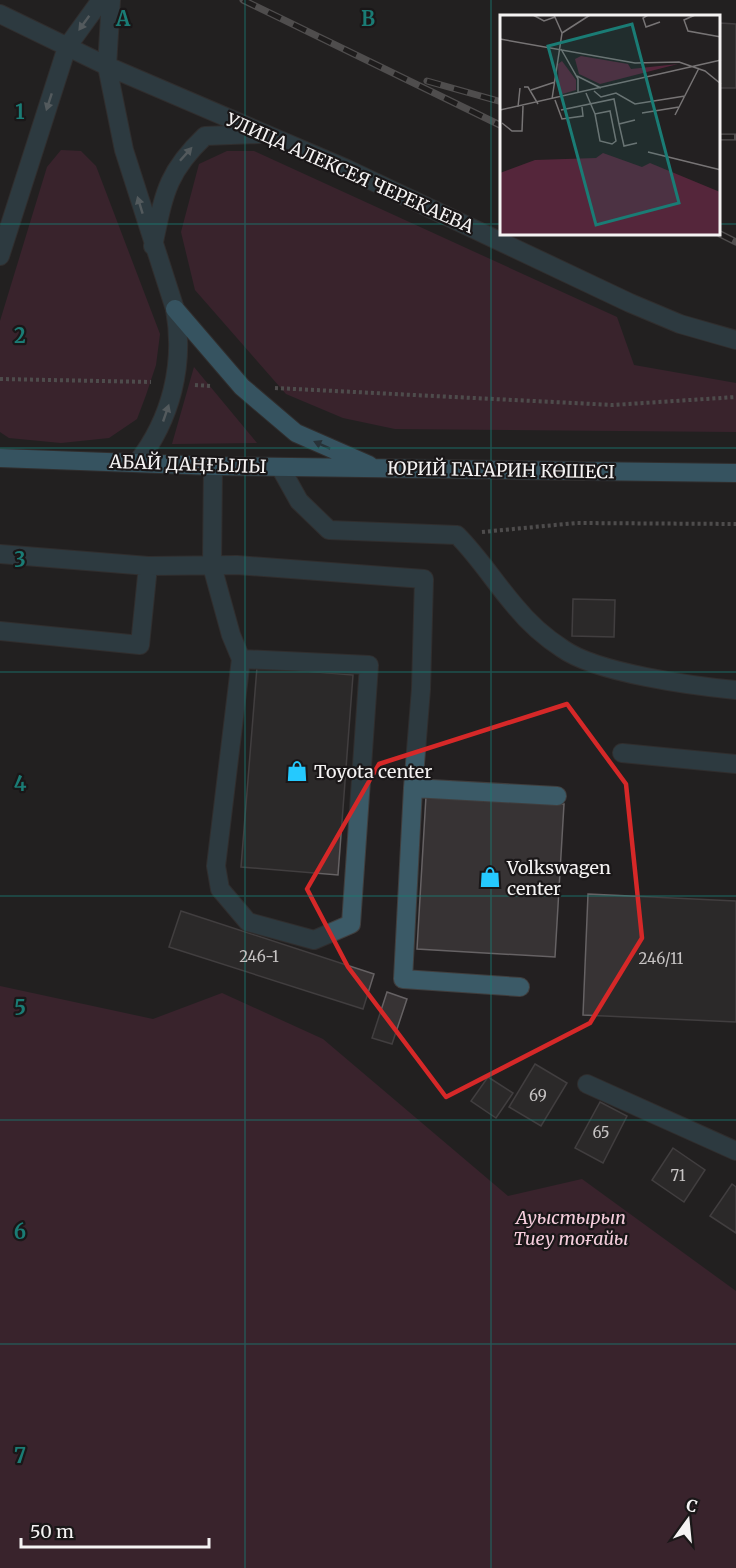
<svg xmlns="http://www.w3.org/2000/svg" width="736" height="1568" viewBox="0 0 736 1568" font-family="Merriweather,serif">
	<rect width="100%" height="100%" fill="#232021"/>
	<path fill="#55263b" d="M61,150l20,1 15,15 64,168 -4,31 -10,30 -9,24 -28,19 -48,5 -52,-5 -9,-6v-111l47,-154z
		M227,151h27l363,166 17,48 102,18v49l-341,-3 -52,-11 -57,-24 -91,-104 -14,-58 18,-68z
		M194,367l63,76 -85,1z
		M0,986l153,33 69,-26 101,46 185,157 74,-17 154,112v277h-736z"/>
	<path fill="#373334" stroke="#666264" stroke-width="1.5" d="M720,23l16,1v64h-16z
		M573,599l42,1 -1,37 -42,-1z
		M257,667l96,8 -15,200 -97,-8z
		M426,796l138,8 -9,153 -138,-8z
		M588,894l148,7v121l-153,-7z
		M181,911l193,63 -11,35 -194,-62z
		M387,992l20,7 -15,45 -20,-6z
		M535,1064l32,19 -26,43 -32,-19z
		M488,1077l25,16 -17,25 -25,-17z
		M600,1102l27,14 -24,47 -28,-15z
		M673,1148l32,22 -21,32 -32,-22z
		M732,1184l4,3v46l-26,-17z"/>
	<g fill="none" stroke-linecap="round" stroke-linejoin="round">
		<defs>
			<path id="minor" d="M111,0l-4,66 17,84 51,159c10,56 -4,110 -38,154
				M0,14l107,52 240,103 283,134 50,21 56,16
				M153,246c11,-51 13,-73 52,-110l54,-2
				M0,256l67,-209 34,-47
				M213,466l-1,100 19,69 10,24 128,6 -18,259 -37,16 -66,-18 -28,-33 -4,-23 25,-207
				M280,467l19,34 30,29 128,5c22,22 38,48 58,71 13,16 31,32 48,43 34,24 130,37 173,41
				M0,554l148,12 89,-1 187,14 -3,110 -8,99 144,8
				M0,631l140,14 8,-79
				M622,753l114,11
				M413,788l-10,191 117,8
				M587,1084l149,67"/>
			<path id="major" d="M175,309l67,78 54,46 73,32
				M0,458l213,8 523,7"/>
		</defs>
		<use href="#minor" stroke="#403e3e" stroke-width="20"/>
		<use href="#major" stroke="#403e3e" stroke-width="20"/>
		<path stroke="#848282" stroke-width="4" stroke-dasharray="3 3" stroke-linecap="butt" d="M0,379l151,3
			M195,385l16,1
			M275,388l338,17 123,-8
			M482,532l94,-9 160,1"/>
		<use href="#minor" stroke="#3b5a67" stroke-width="18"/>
		<use href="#major" stroke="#4f91ad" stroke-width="18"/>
		<defs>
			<path id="rail" d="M243,0l259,126
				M427,81l75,21
				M720,137h16
				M720,234l16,8"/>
		</defs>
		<use href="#rail" stroke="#868484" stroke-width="7"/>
		<use href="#rail" stroke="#1a1718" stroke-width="4.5" stroke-dasharray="14" stroke-linecap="butt"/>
	</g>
	<defs><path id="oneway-solid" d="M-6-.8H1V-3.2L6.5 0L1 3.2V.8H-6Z" transform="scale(1.5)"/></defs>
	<g fill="#8f9fa6">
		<use href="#oneway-solid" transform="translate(84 23) rotate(126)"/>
		<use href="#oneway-solid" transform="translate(49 102) rotate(108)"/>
		<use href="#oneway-solid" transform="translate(186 154) rotate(-48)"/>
		<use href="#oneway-solid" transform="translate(140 205) rotate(-107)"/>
		<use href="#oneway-solid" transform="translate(166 413) rotate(-71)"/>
	</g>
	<use fill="#2f4854" href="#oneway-solid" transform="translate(322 445) rotate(-156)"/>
	<path d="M0 0H736V1568H0ZM567,704l59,80 16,154 -52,85 -144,74 -98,-130 -41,-78 72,-125z" fill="#232021" fill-opacity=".55" fill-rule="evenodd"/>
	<path fill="none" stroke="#d62828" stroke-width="4.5" stroke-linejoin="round" d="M567,704l59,80 16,154 -52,85 -144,74 -98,-130 -41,-78 72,-125z"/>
	<path fill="none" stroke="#1a7c75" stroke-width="1.5" stroke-opacity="0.55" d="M245,0v1568M491,0v1568M0,224h502M720,224h16M0,448h736M0,672h736M0,896h736M0,1120h736M0,1344h736"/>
	<defs>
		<symbol id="shop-bare" viewBox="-9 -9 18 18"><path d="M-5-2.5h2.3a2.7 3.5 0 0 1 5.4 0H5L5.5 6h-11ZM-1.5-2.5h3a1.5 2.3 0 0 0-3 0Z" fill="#25c9fe" stroke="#1a1718" stroke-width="2.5" paint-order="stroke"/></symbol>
	</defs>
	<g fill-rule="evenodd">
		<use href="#shop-bare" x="282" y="756" width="30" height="30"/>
		<use href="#shop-bare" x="475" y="862" width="30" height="30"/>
	</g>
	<g text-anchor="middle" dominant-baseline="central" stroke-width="4.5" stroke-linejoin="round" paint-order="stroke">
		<g font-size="15" fill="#c6c3c3">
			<text x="259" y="956">246-1</text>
			<text x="661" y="958">246/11</text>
			<text x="538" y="1095">69</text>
			<text x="601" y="1132">65</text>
			<text x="678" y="1175">71</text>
		</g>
		<g font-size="18" fill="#f5f3f3" stroke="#1a1718">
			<text transform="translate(350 173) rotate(24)">УЛИЦА АЛЕКСЕЯ ЧЕРЕКАЕВА</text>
			<text transform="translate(188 464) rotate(2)">АБАЙ ДАҢҒЫЛЫ</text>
			<text transform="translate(501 470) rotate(1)">ЮРИЙ ГАГАРИН КӨШЕСІ</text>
		</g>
		<g font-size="18" fill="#f5f3f3" stroke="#1a1718" text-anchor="start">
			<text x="314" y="771">Toyota center</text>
			<text x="507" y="867">Volkswagen<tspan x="507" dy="21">center</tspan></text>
		</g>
		<g font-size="18" font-style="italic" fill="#f6cedd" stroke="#1a1718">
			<text x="571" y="1217">Ауыстырып<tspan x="571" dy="21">Тиеу тоғайы</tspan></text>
		</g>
	</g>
	<g transform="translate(500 15)">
		<rect width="220" height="220" fill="#232021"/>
		<path d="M81,41l47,8 3,5 47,-5 -78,20 -21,-10 -4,-15zM62,46l14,19v10l-17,5 -1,-31zM103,138l39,14 8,-4 70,29v43h-220v-62l35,-13 61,-2z" fill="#55263b"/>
		<path fill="none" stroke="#777475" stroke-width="1.5" d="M33,0l11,6 11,-4M148,0l-5,3 3,9 14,-5M195,0l-11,5 4,11 33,6M62,18l28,-18M0,24l135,24 44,-1 26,9 16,13M61,34l17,30v14M77,61l24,12M24,72h4l10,17M31,75l24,-8M94,76l7,6 15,-4 19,11 50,-8M86,78l9,21 15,-3 6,30 -4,3 -12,-3 -5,-27M52,84l10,-66 -8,-18M55,85l7,19 21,-3 -1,-9M18,92l2,-19M0,95l221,-50M61,95l53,-11 5,25 16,-4M142,98l37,-6M175,100l24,-47M2,108l10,8h10l1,-25M119,109l5,22 13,-3M148,137l73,18"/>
		<path fill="#1a7c75" fill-opacity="0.15" stroke="#1a7c75" stroke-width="3" d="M132,9l47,179 -83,22 -48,-179z"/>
		<rect width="220" height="220" fill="none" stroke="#f5f3f3" stroke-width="3"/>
	</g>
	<g font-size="20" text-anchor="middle" font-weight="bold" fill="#1a7c75" stroke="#1a1718" stroke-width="4.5" stroke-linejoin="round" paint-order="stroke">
		<text x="123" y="26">A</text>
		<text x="368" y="26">B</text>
		<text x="20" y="119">1</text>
		<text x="20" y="343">2</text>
		<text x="20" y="567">3</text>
		<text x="20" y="791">4</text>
		<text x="20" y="1015">5</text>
		<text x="20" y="1239">6</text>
		<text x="20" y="1463">7</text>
	</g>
	<g transform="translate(688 1520) rotate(15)" stroke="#1a1718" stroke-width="4.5" paint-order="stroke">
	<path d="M0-4.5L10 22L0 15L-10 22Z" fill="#f5f3f3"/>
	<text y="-9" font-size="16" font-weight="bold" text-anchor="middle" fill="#f5f3f3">С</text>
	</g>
	<path d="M21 1538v9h188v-9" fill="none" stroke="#f5f3f3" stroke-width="3"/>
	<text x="30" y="1538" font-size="18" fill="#f5f3f3" stroke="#1a1718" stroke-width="4.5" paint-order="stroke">50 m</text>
</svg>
